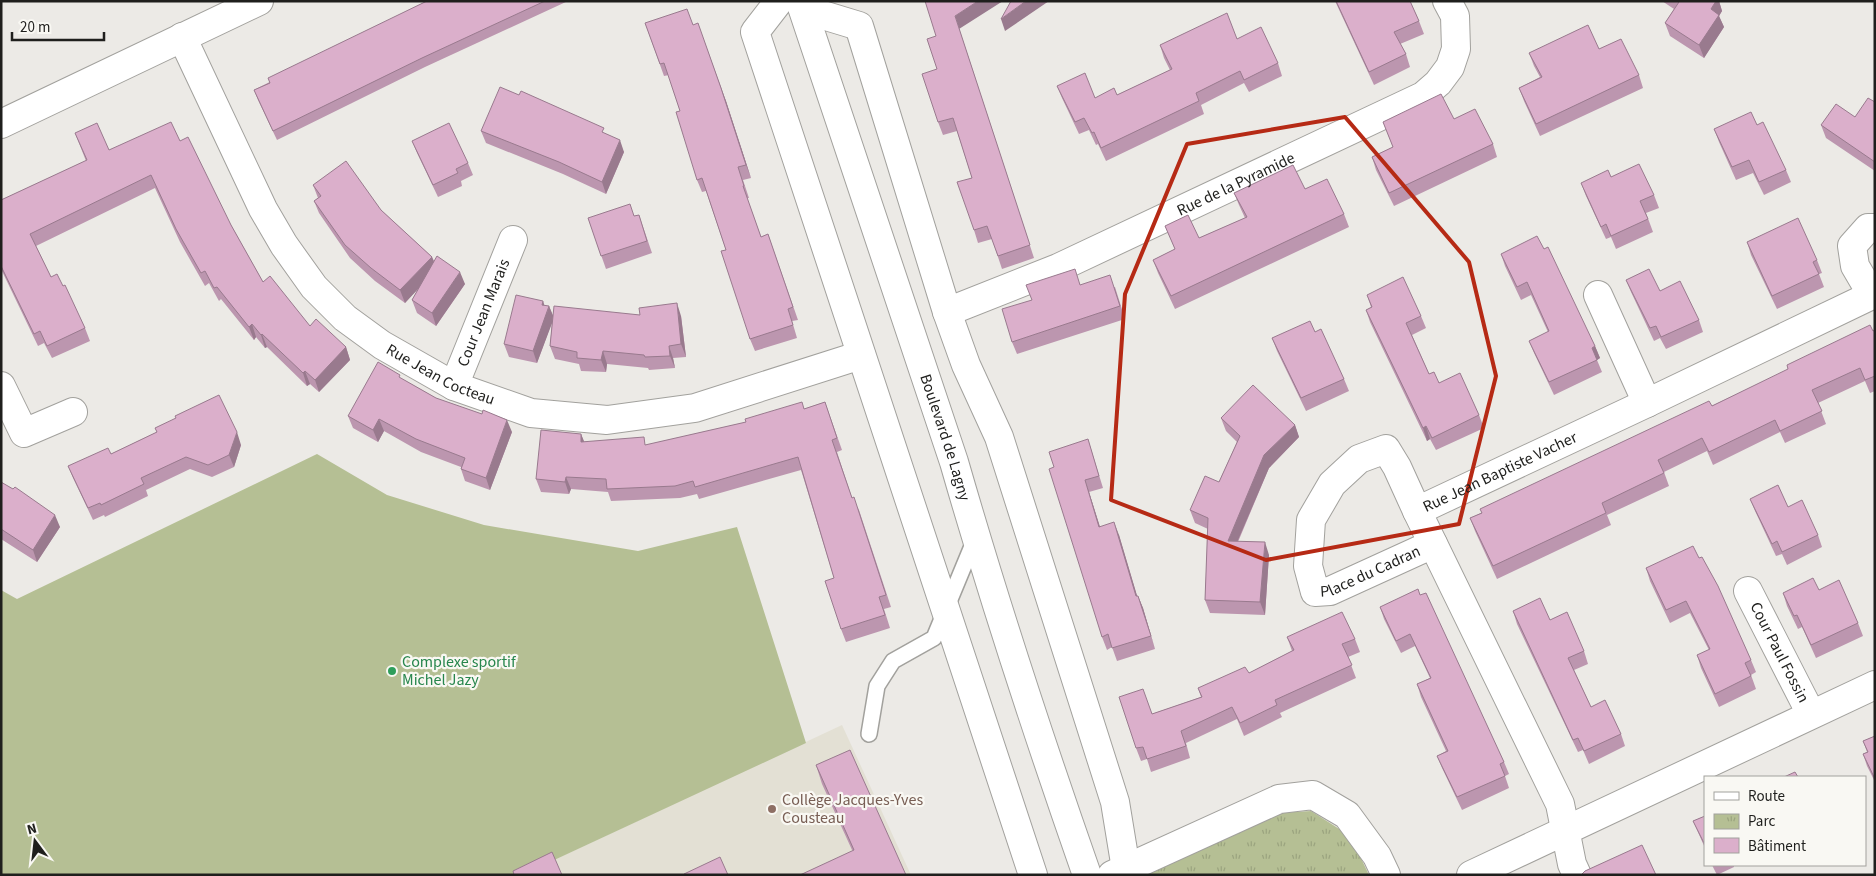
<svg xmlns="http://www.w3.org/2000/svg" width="1876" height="876" viewBox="0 0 1876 876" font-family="'Source Sans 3',sans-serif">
	<defs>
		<pattern id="park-tufts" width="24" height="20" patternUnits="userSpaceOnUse" patternTransform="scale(1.25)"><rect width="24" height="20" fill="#b5bf94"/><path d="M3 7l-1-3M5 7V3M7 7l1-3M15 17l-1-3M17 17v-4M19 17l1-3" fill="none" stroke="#9ba47f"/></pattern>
	</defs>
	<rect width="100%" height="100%" fill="#eceae6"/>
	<path fill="#e3e0d4" d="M842,725l69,150h-389z"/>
	<path fill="#b5bf94" d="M317,454l70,41 97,30 154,26 99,-24 69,216 -284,132h-521v-285l16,9z"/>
	<path fill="url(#park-tufts)" d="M1311,811l33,21 14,20 11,23h-222l130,-62z"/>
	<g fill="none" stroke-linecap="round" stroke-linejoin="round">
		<defs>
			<path id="service" d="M869,734l8,-48 16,-25 41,-23 41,-99"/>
			<g id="minor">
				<path d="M779,1l-24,31 278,843"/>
				<path d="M803,9l56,17 88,286 19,53 33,72 116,365 11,67"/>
				<path id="s1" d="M182,37l81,172 21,36 30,42 31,31 37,27 72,41 77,27 76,7 88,-12 166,-53"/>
				<path d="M1,124l258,-123"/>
				<path d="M1598,295l49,108"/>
				<path d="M1872,295l-17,-29 -3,-20 16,-18h7"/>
				<path id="s2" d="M947,312l111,-44 365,-172 15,-13 12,-16 6,-18 -1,-33 -8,-15"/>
				<path d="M1,386l23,47 49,-21"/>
				<path id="s3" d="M454,386l59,-146"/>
				<path id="s4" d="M1417,511l-20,-44 -11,-18 -27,10 -27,25 -21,36 -3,46 7,26 15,-1 103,-47"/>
				<path id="s5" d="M1748,591l63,123"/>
				<path id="s6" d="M1577,875l-5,-11 -12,-60 -143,-293 230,-108 225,-108h3"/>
			</g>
			<path id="tertiary" d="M1471,875l404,-190"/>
			<g id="secondary">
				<path id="s7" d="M800,1l154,461c40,139 85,276 133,413"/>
				<path d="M1112,875l167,-76 34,-4 34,20 30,41 9,19"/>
			</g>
		</defs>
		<use href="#service" stroke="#a2a19d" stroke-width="18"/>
		<use href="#minor" stroke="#a2a19d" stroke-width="30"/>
		<use href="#tertiary" stroke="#a2a19d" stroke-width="30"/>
		<use href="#secondary" stroke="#a2a19d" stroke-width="30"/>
		<use href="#service" stroke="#fff" stroke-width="15"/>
		<use href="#minor" stroke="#fff" stroke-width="28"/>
		<use href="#tertiary" stroke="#fff" stroke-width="28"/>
		<use href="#secondary" stroke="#fff" stroke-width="28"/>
	</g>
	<path fill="#bc96af" d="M427,1h141l-143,66 -148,73 -19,-40 -4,-10z
		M1335,1h75l9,20 5,13 -24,10 6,10 4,13 -36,18z
		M1662,1h57l3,10 -3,5 5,11 -20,31 -34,-22 -5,-13 9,-14z
		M645,23l48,2 33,76 25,77 -8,2 6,18h-2l14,39 7,-3 30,86 -6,1 5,17 -42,13 -5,-12 -24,-89 -20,-59 -4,1 -5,-12 -17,-69 -11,-36 -5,1z
		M959,29l75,229 -32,11 -10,-30 -14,4 -4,-13 -2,-52 -15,-47 -14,4 -5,-13 -2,-86z
		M1237,39l41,24 4,13 -33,16 -5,-9 -43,22 3,9 -98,47 -8,-17 -2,1 -7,-15 -10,4 -17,-36 -5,-12 38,12 22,-3 53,-25 -6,-12 -4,-13z
		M1599,49l40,26 4,13 -103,48 -16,-35 -5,-13 21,-11 -6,-11 -5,-13z
		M519,95l87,39 18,18 -18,42 -43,-20 -77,-31 -5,-12z
		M1875,102v69l-49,-33 -5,-13 34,-8z
		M1454,119l39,25 4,13 -103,49 -18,-36 -4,-13 21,-10 -10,-25z
		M1757,125l29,45 5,12 -27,13 -11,-22 -17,7 -17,-38 -5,-13z
		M75,133l34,17 71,-9 51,84 32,57 47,44 36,21 4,13 -31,32 -9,-8 -3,2 -40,-39 -2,1 -9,-11 -2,3 -33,-41 -2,2 -10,-18 -4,3 -25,-44 -25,-54 -119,58 15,31 12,9 22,42 5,13 -38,17 -8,-15 -6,3 -37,-77v-69l85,-39z
		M412,141l56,22 5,12 -12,6 1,5 -24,11 -21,-44z
		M1581,183l73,12 5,13 -13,5 7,19 -37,17 -5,-12 -5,2 -20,-43z
		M313,185l68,25 51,47 2,4 31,23 -29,42 -19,-13 -5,-13 7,-13 -14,16 -30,-22 -25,-23 -31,-45 -5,-12 4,-3z
		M1305,189l39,25 5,13 -174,82 -17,-36 -5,-13 22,-11 -10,-23 34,12 46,-20 -6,-13 -5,-12z
		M639,215l13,38 -46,16 -18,-51 47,-2z
		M1747,242l70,18 5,13 -3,1 5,13 -47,22 -26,-54z
		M1544,249l51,97 5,12 -3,2 5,12 -48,23 -20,-42 -5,-12 19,-9 -17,-37 -10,5 -16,-34 -4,-12z
		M1626,280l34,11 39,29 4,12 -37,17 -6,-11 -6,3 -23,-49z
		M1080,285l35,2 10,32 -108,35 -5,-12z
		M1367,295l54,21 5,12 -14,7 17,39 50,41 5,13 -48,22 -6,-11 -3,2 -57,-119 -4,-12 5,-3z
		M543,301l1,5h5l4,10 87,-1 41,1 5,41 -13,1 2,10 -26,2 -1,-2 -41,-4 -1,8 -25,-1 -2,-7 -24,-5 -5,-13 2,-24 -15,41 -28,-6 -5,-13z
		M1875,330v61l-5,2 -5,-12 -47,22 8,21 -41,19 -5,-11 -67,33 -6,-14 -43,21 5,14 -62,29 4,10 -114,54 -22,-48 -5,-13z
		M1315,332l29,47 5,12 -43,20 -29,-60 -5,-13z
		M402,379l34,19 76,34 -22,58 -25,-9 -4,-12v-2l-40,-15 -37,-21 -6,11 -25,-14 -5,-12z
		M825,402l17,48 -5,2 15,46 7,12 32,97 -7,2 6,19 -44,14 -5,-13 -7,-51 -33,-108 -102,29 -2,-5 -17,4 -69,3 -3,-9 -37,-3 -2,5 -28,-2 -5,-13 45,-45 3,8 63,3 157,-36z
		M1221,418l74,7 4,12 -30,31 -31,74 31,13 -4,60 -55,-2 -5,-13 3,-71 -13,-6 -5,-13 29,-28 18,-40 -11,-11z
		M155,428l86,17 -7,22 -22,10 -22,-8 -44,21 2,6 -43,21 -1,-2 -11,5 -20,-42 -5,-12 43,-12 46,-22z
		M1088,439l15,49 -14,4 11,35 19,8 18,61h1l5,12 12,41 -38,12 -5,-14 -5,3 -5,-13 -48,-170z
		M1,482l59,45 -23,35 -36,-23z
		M1750,499l38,8 30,28 4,12 -35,18 -5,-11 -6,2 -21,-45z
		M1699,558l52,102 5,12 -5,3 5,14 -37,18 -18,-39 -4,-13 12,-5 -19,-37 -20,10 -20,-42 -4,-13z
		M1819,590l39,33 5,13 -47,22 -14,-31 -4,2 -11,-23 -4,-13z
		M1420,595l84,167 5,12 -4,2 4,12 -47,22 -20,-42 -5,-12 9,-5 -25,-54 -4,-13 13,-6 -15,-32 -14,7 -17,-34 -4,-12z
		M1513,611l37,9 34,31 4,13 -14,6 17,37 30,27 4,12 -36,18 -6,-14 -5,2 -61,-128z
		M1287,637l68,2 5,13 -12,5 8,21 -76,35 2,4 -38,19 -7,-17 -51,24 4,15 -39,14 -4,-13 -6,2 -5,-13 16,-34 49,-17 -3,-9 51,-15 43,-22z
		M1875,736v46l-8,-16 -4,-12 4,-2 -4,-11z
		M816,765l90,110 -54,-25 -30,-66z
		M1705,816v32l-12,-27z
		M1712,865h22v2l-17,8z"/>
	<path fill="#997a8e" d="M978,1h25l-44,28 75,229 -79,-242z
		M1026,1h23l-44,30 -4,-12z
		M1716,1h3l3,10 -3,5 5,11 -20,31 -5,-13 12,-36z
		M702,35l24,66 25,77 -5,-13z
		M620,140l4,12 -18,42 -4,-12z
		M432,257l5,12 -32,34 -5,-13z
		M460,272l5,12 -29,42 -4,-13z
		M543,301l4,12 2,-7 5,12 -17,45 -4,-12z
		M677,303l4,13 5,41 -5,-13z
		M252,324l4,13 -2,3 -5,-13z
		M262,334l5,13 -2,1 -4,-13z
		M669,346l4,12 2,10 -5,-12z
		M1595,346l5,12 -3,2 -5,-12z
		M346,347l4,13 -31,32 -4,-12z
		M603,351l4,13 -1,8 -5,-12z
		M305,371l5,13 -3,2 -4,-13z
		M379,419l5,12 -6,11 -5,-12z
		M507,420l5,12 -22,58 -4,-12z
		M1295,425l4,12 -30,31 -37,86 -4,-13 36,-86z
		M1426,426l4,13 -3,2 -4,-13z
		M237,432l4,13 -7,22 -5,-12z
		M581,434l5,12 -5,-4z
		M566,477l5,12 -2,5 -4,-12z
		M1085,480l4,12 15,48 -5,-13z
		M55,515l5,12 -23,35 -4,-12z
		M1114,522l5,13 22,74 -5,-13z
		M1265,542l4,13 -4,60 -5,-13z
		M1138,596l5,12 12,41 -4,-13z"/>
	<path fill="#dbafcb" stroke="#997a8e" d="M427,1h118l-123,57 -149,73 -19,-41 16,-7 -2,-5z
		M925,1h53l-23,15 75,229 -32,11 -11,-30 -13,4 -17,-48 15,-4 -19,-60 -15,4 -16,-48 15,-5 -10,-30 9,-3z
		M1011,1h15l-25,18z
		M1336,1h74l9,20 -25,11 12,22 -37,18z
		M1677,1h39l-5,8 8,6 -20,30 -34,-22 14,-21z
		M687,9l6,16 5,-2 23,65 25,77 -8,2 6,19h-1l18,51 7,-3 25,73 -5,2 5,16 -43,14 -29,-88 5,-1 -24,-72 -5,2 -21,-68 4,-1 -16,-48 -4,1 -15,-41z
		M1227,13l10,26 24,-12 17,36 -34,17 -4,-9 -44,22 3,8 -98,47 -7,-16 -2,1 -8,-15 -9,4 -18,-36 28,-13 10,25 19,-10 3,7 55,-26 -12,-24z
		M1588,25l11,24 22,-10 18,36 -103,49 -17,-36 23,-11 -13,-24z
		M500,87l19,8 2,-4 83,37 -2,4 18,8 -18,42 -43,-20 -78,-31z
		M1441,94l13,25 21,-10 18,35 -104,49 -17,-36 21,-10 -10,-25z
		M1868,98l7,4v60l-54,-37 15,-21 19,13z
		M1751,112l6,13 6,-3 23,48 -27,12 -10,-22 -17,7 -18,-38z
		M171,122l9,19 8,-4 43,88 32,57 7,-6 40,50 6,-7 30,28 -31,33 -10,-9 -2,2 -41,-39 -1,1 -9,-11 -3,3 -32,-40 -3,1 -9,-17 -4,2 -25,-44 -25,-54 -121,59 21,43 6,-3 6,12 2,-1 20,43 -38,18 -7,-15 -6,3 -33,-68v-66l86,-40 -12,-27 22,-10 12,27z
		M449,123l19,40 -12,6 2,4 -25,12 -21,-44z
		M346,161l35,49 51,47 -32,33 -29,-22 -26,-23 -31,-44 7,-5 -8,-11z
		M1639,164l15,31 -14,6 8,18 -37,17 -5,-12 -5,3 -20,-44 27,-13 3,7z
		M1293,165l12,24 22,-10 17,35 -173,82 -18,-36 22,-11 -10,-23 23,-11 11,23 48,-21 -13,-24z
		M630,204l4,12 5,-1 8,26 -46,15 -13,-38z
		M1798,218l19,42 -4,2 6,12 -47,22 -25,-54z
		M1537,236l7,13 4,-2 47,99 -3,2 5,12 -48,22 -20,-41 20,-10 -22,-49 -10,5 -16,-33z
		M437,256l23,16 -28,41 -20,-13z
		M1075,269l5,16 30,-10 10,31 -108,36 -10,-33 30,-9 -6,-15z
		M1649,269l11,22 20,-10 19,39 -38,17 -5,-11 -6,2 -24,-48z
		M1403,277l18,39 -15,7 23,51 5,-2 5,11 21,-10 19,42 -47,23 -6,-12 -3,2 -57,-118 6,-3 -5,-12z
		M516,295l27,6 -1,4 7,1 -16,45 -29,-7z
		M677,303l4,41 -12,2 1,10 -25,1 -1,-2 -41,-4 -2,9 -24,-2v-6l-27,-6 4,-40 86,9 -1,-7z
		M1310,321l5,11 6,-3 23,50 -43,19 -29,-60z
		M1870,325l3,6 2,-1v46l-10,4 -5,-12 -48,22 10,21 -42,20 -5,-11 -66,32 -7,-14 -44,22 6,13 -62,30 4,10 -113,53 -23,-48 12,-5 -2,-4 229,-108 3,5 76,-37 -1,-4z
		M378,362l22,13 -1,2 37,21 46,16 1,-4 24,10 -21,58 -25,-9 4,-11 -49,-19 -37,-20 -6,11 -25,-14z
		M1253,385l42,40 -31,30 -36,86 37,1 -5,60 -55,-2 3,-82 -18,-8 15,-34 14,6 21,-46 -19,-18z
		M219,395l18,37 -8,23 -21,10 -22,-8 -45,21 3,6 -43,21 -1,-2 -12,5 -20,-42 40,-18 3,6 46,-22 -2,-4 21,-10 -1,-2z
		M802,402l2,7 21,-7 12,36 -5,2 20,58 2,-1 32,98 -7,2 6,18 -44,14 -16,-48 9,-3 -36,-121 -103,30 -2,-6 -18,5 -68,3 -1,-10 -40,-2 -1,5 -29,-3 5,-49 40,4v8l63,-5 1,8 101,-23 -1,-3z
		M1088,439l11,37 -14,4 14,47 15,-5 22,74h2l13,40 -39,12 -4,-14 -6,3 -53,-168 5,-2 -5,-15z
		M1,482l12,7 2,-2 40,28 -22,35 -32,-21z
		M1778,485l10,22 14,-7 16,35 -36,17 -5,-11 -5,3 -22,-45z
		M1693,546l6,12 3,-1 16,29 33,74 -6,3 6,13 -36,18 -18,-39 13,-6 -24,-48 -20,9 -20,-42z
		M1813,578l6,12 20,-10 19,43 -47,22 -14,-30 -3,1 -11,-23z
		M1418,589l2,6 6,-2 78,169 -4,2 5,12 -48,21 -20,-41 11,-5 -31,-67 14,-6 -21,-44 -14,7 -16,-34z
		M1540,598l10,22 17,-8 17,39 -16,7 23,49 14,-7 16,34 -37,17 -6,-13 -5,2 -60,-129z
		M1342,612l13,27 -13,5 10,21 -77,35 2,5 -37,18 -8,-16 -51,24 5,15 -39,13 -4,-12 -7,1 -17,-51 24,-8 9,25 50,-17 -4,-9 47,-21 4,6 45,-23 -7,-13z
		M1875,736v43l-12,-25 5,-2 -5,-11z
		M850,750l56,125h-106l54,-25 -38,-85z
		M1795,772l3,5h-14z
		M1705,816v29l-12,-24z
		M1642,845l14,30h-75l4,-4z
		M552,852l10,23h-48l-1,-4z
		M720,857l8,18h-44v-1z"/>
	<path fill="none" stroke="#b62a15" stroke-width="4" stroke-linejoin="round" d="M1345,117l124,145 27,114 -37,148 -193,36 -155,-60 14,-206 62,-150z"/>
	<circle fill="#2e9e5b" stroke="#f9f8f3" stroke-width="2" cx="392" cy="671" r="5"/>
	<circle fill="#8d6e63" stroke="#f9f8f3" stroke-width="2" cx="772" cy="809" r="5"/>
	<g text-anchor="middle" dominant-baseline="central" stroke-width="4.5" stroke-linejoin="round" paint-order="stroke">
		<g font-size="16" fill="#1f1f1d" stroke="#f9f8f3">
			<text stroke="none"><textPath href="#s2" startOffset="316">Rue de la Pyramide</textPath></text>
			<text stroke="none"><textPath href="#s3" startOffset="79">Cour Jean Marais</textPath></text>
			<text stroke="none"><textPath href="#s1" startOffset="439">Rue Jean Cocteau</textPath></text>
			<text stroke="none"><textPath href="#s7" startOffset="460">Boulevard de Lagny</textPath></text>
			<text stroke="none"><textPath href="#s6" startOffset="491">Rue Jean Baptiste Vacher</textPath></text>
			<text stroke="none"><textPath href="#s4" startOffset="309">Place du Cadran</textPath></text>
			<text stroke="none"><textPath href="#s5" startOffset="69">Cour Paul Fossin</textPath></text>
		</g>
		<g font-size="16" fill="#27864d" stroke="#f9f8f3" text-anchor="start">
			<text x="402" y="662">Complexe sportif<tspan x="402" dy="18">Michel Jazy</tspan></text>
		</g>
		<g font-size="16" fill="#785e54" stroke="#f9f8f3" text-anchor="start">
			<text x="782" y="800">Collège Jacques-Yves<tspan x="782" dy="18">Cousteau</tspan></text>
		</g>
	</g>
	<rect width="1876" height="876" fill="none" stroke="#1f1f1d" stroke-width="5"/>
	<rect x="1704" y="776" width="162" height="90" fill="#f9f8f3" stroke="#a2a19d"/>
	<rect x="1714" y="792" width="25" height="8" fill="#ffffff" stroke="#a2a19d"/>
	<text x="1748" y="801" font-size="15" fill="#1f1f1d">Route</text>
	<rect x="1714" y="814" width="25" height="15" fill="url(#park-tufts)" stroke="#a2a19d"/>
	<text x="1748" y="826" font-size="15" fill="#1f1f1d">Parc</text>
	<rect x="1714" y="838" width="25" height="15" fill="#dbafcb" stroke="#a2a19d"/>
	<text x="1748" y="851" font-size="15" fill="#1f1f1d">Bâtiment</text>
	<g transform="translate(35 841) rotate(345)" stroke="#f9f8f3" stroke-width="4" paint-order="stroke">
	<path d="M0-4L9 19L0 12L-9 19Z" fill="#1f1f1d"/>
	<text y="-8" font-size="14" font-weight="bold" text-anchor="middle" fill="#1f1f1d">N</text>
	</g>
	<path d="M12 32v8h92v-8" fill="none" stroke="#1f1f1d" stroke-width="2.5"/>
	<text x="20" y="32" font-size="15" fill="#1f1f1d" stroke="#f9f8f3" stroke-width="4" paint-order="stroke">20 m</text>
</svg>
